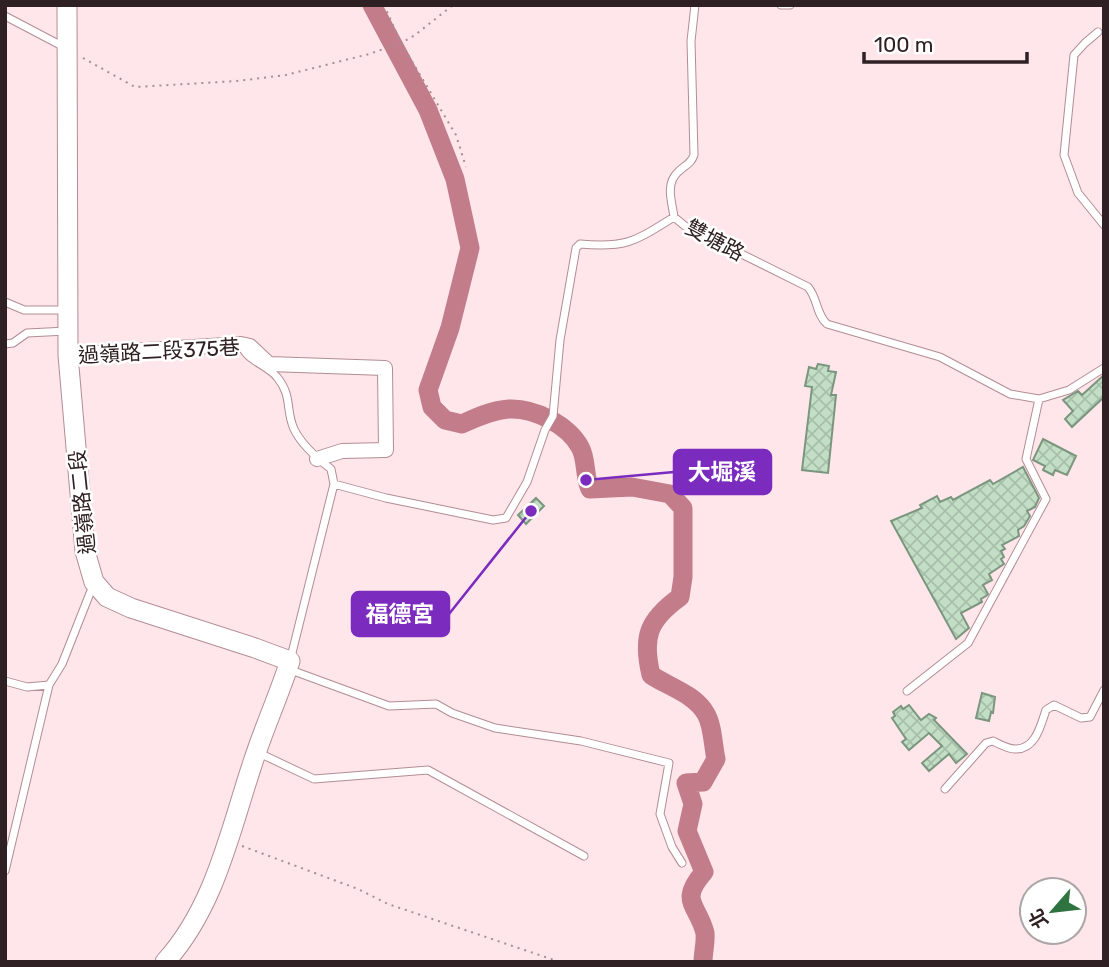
<svg xmlns="http://www.w3.org/2000/svg" width="1109" height="967" viewBox="0 0 1109 967" font-family="Rubik,'Noto Sans TC',sans-serif">
	<defs>
		<pattern id="building-cross-hatch" width="8" height="8" patternUnits="userSpaceOnUse" patternTransform="scale(1.75)"><rect width="8" height="8" fill="#c2dfc6"/><path d="M0 0l8 8M0 8l8-8" fill="none" stroke="#a7bfaa"/></pattern>
	</defs>
	<rect width="100%" height="100%" fill="#ffe6ea"/>
	<g fill="none" stroke-linecap="round" stroke-linejoin="round">
		<path stroke="#c37d8a" stroke-width="19" d="M372,5l56,105 27,69 15,69 -20,80 -22,62 4,17 13,13 17,4c15,-7 31,-14 47,-15 26,-1 59,16 71,38 7,12 4,29 10,42l42,-2 38,7 13,14v69l-3,20c-32,23 -38,40 -29,78 18,12 44,19 55,39 7,12 7,32 10,45l-13,23 -17,1 7,21 -6,27 17,41c-26,30 -6,32 1,61 1,9 -2,20 -2,29"/>
	</g>
	<path fill="url(#building-cross-hatch)" stroke="#7b967f" stroke-width="2" d="M818,364l11,2 -1,5 8,1 -5,23h5l-8,78 -26,-3 10,-83 -7,-1 4,-19 7,2z
		M1104,375v22l-32,30 -7,-8 8,-8 -10,-11 15,-9 4,4z
		M1043,439l33,17 -9,19 -12,-5 -2,5 -10,-5 2,-4 -12,-6z
		M1023,467l16,31 -4,9 -8,4 3,5 -6,10 -6,4 1,6 -17,9 3,4 -4,2 3,6 -3,2 3,5 -15,10 3,6 -9,5 5,9 -2,2 -5,3 1,3 -21,11 8,15 -13,11 -65,-118 31,-13 -2,-3 17,-9 3,6 11,-5 2,3 37,-20 3,4z
		M536,498l8,8 -18,18 -8,-9z
		M982,693l13,4 -2,16 -2,-1 -2,9 -13,-3z
		M909,705l12,15 8,-6 7,4 -2,2 33,34 -11,9 -7,-9 -20,17 -7,-8 20,-17 -13,-13 -20,17 -7,-8 4,-3 -14,-21 3,-2 -2,-4 8,-6 2,3z"/>
	<g fill="none" stroke-linecap="round" stroke-linejoin="round">
		<defs>
			<path id="lane" d="M781,5h9
				M5,16l59,31
				M1098,32l-13,11 -11,12 -10,100 14,38 26,32
				M674,217c-2,-15 -9,-33 4,-45 7,-7 13,-8 16,-17l-3,-114 4,-36
				M5,302l19,8h42
				M5,344l8,-1 14,-10 40,-2
				M241,344c5,17 25,20 36,33 16,20 8,32 17,52 7,15 24,30 37,40l3,15 -44,177
				M334,484l52,14 107,22 13,-2 21,-36 18,-52 8,-14 7,-76 16,-92 4,-4c48,4 55,-3 94,-27l11,9 123,61c10,12 8,27 19,37l113,33 70,37 29,5 30,-9 35,-22
				M288,669l101,37 47,-2 16,9 43,15 86,13 88,22 -9,51 12,33 10,16
				M5,681l22,6 22,-2 13,-21 32,-81
				M907,691l61,-48 78,-144 -20,-40 13,-60
				M259,753l55,26 114,-9 156,86
				M945,789l41,-46 7,-2c6,3 15,8 22,8 21,1 26,-25 31,-39l8,-5 27,13 9,-1 14,-27
				M5,871l44,-186"/>
			<path id="street" d="M68,355l173,-11 9,2 19,18 116,4 1,82 -44,1 -25,8"/>
			<path id="secondary" d="M67,5l1,350 17,196 9,31 13,15 24,11 124,40 35,13c-11,34 -26,67 -37,101 -23,69 -38,145 -88,200"/>
		</defs>
		<use href="#lane" stroke="#b28d93" stroke-width="9"/>
		<use href="#street" stroke="#b28d93" stroke-width="16"/>
		<use href="#secondary" stroke="#b28d93" stroke-width="21"/>
		<path stroke="#a38f92" stroke-width="2" stroke-dasharray="2 5" stroke-linecap="butt" d="M384,5l17,38 55,92 10,32
			M83,58l52,29 102,-6 49,-6 83,-21 32,-11 14,-8 38,-30
			M242,846l116,43 30,15 172,58"/>
		<use href="#lane" stroke="#fff" stroke-width="7"/>
		<use href="#street" stroke="#fff" stroke-width="14"/>
		<use href="#secondary" stroke="#fff" stroke-width="19"/>
	</g>
	<g text-anchor="middle" dominant-baseline="central" stroke-width="5" stroke-linejoin="round" paint-order="stroke">
		<g font-size="21" fill="#2f2023" stroke="#fff">
			<text transform="translate(715 240) rotate(28)">雙塘路</text>
			<text transform="translate(159 351) rotate(-3)">過嶺路二段375巷</text>
			<text transform="translate(82 502) rotate(-96)">過嶺路二段</text>
		</g>
	</g>
	<path fill="none" stroke="#7b2cbf" stroke-width="2.5" d="M586 480L674 472M531 511L449 614"/>
	<g fill="#7b2cbf" stroke="#fff" stroke-width="2.5">
		<circle cx="586" cy="480" r="7"/>
		<circle cx="531" cy="511" r="7"/>
	</g>
	<g fill="#7b2cbf" stroke="#7b2cbf" stroke-width="2.5">
		<rect x="674" y="450" width="97" height="44" rx="7"/>
		<rect x="352" y="592" width="97" height="44" rx="7"/>
	</g>
	<g font-size="23" text-anchor="middle" font-weight="bold" fill="#fff">
		<text x="722" y="480">大堀溪</text>
		<text x="400" y="622">福德宮</text>
	</g>
	<rect width="1109" height="967" fill="none" stroke="#2f2023" stroke-width="14"/>
	<g transform="translate(1053 911) rotate(242)"><circle r="33" fill="#ffffff" stroke="#aca6a7" stroke-width="2"/>
	<path d="M0-5L12 26L0 18L-12 26Z" fill="#2f7440"/>
	<text y="-10" font-size="19" font-weight="bold" text-anchor="middle" fill="#2f2023">北</text>
	</g>
	<path d="M864 52v10h163v-10" fill="none" stroke="#2f2023" stroke-width="3.5"/>
	<text x="874" y="52" font-size="21" fill="#2f2023" stroke="#ffffff" stroke-width="5" paint-order="stroke">100 m</text>
</svg>
